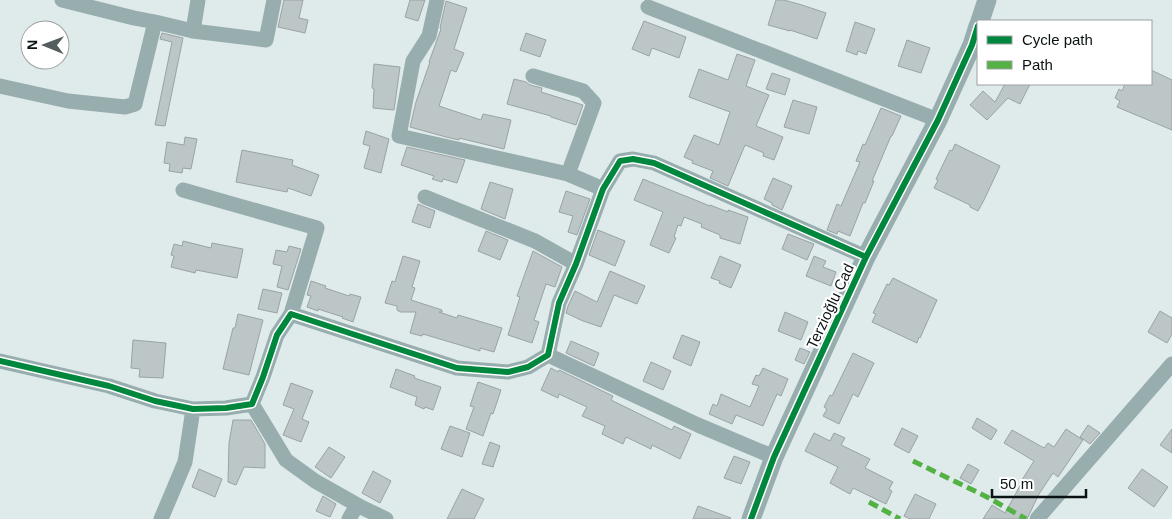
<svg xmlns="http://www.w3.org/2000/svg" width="1172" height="519" viewBox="0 0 1172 519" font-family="Arial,sans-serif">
	<rect width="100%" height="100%" fill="#dfeaeb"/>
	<path fill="#bdc6c7" stroke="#9aa2a4" d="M284,0h19l-4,18 9,2 -3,13 -27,-6z
		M410,0h15l-7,21 -13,-4z
		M776,0h8l18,5 24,8 -9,26 -27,-9v1l-22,-6z
		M446,1l21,7 -13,41 10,4 -8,19 -5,-2 -12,36 42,14 2,-6 28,6 -7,29 -45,-11v2l-13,-3 -36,-10 6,-25 14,-40h-1l12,-33 -1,-1z
		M644,21l42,16 -7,21 -27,-10 -3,8 -17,-7z
		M855,22l20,7 -9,25 -8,-3 -1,4 -11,-4z
		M162,33l21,5 -18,88 -10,-1 17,-83 -12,-3z
		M526,33l20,7 -6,17 -20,-7z
		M907,40l23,8 -9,25 -23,-7z
		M737,54l18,6 -9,26 23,9 -13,31 27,11 -9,23 -11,-4 1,-3 -19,-8 -17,41 -18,-8 3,-7 -21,-8 1,-2 -9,-4 10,-22 25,10 11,-33 -41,-15 10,-28 29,11z
		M374,64l26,3 -6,43 -21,-2 1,-19 -2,-1z
		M1151,70l21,10v50l-55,-23 3,-6 -5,-3 4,-9 3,2 3,-7h26z
		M772,73l18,6 -5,16 -19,-6z
		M514,79l12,3 4,3 12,3 -1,4 42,13 -7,20 -25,-8v-1l-44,-12z
		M1005,84h25l-10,20 -12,-6 -21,22 -17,-15 13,-14 12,11z
		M793,100l24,7 -8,27 -25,-7z
		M881,108l20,8 -9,20h-1l-19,45h2l-9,22h-2l-13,33 -12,-5 -1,3 -10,-4 10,-26 4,2 19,-44 -4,-1 7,-17 2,1z
		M366,131l23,8 -8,34 -17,-5 6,-22 -7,-2z
		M185,137l12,2 -6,30 -8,-1 -1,5 -13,-2 1,-7 -6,-1 3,-21 17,3z
		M955,144l45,22 -16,34 -6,11 -8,-4v-2l-36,-17 4,-8 -2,-1 14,-29 2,1z
		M407,147l58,13 -8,23 -14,-4 -1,3 -10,-3 2,-3 -33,-11z
		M242,150l51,10 -1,5 27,10 -8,21 -23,-8 -1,4 -51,-10z
		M773,178l19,8 -10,24 -10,-5v-2l-8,-4z
		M643,179l67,27v-1l18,7v-2l20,7 -8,27 -20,-6v-3l-19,-8 1,-3 -18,-7 -3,9 -3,-1 -4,12 2,1 -7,15 -19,-8 13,-33 -29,-12z
		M490,182l23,7 -8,30 -24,-10z
		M566,191l24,8 -13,36 -9,-3 5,-16 -14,-4z
		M418,204l17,7 -5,17 -18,-6z
		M598,230l27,11 -10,25 -26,-11z
		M486,231l22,9 -8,20 -22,-9z
		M788,234l26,10 -7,16 -25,-11z
		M183,241l28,7 1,-5 31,6 -6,29 -41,-8 -1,3 -24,-6 3,-11 -3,-1 3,-11 8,2z
		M289,246l12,3 -13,41 -11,-3 5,-21 -9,-2 3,-14 11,2z
		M533,251l29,16 -7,20 -9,-3 -12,36 5,2 -7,21 -24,-8 12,-38 -3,-1z
		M403,256l17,5 -8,26 3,1 -4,12 31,10v2h-3l18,6 1,-3 44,13 -8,24 -14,-4v3l-57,-17 -1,2 -12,-3 6,-21h-16l-3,-2v-4l-12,-3 7,-22 3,1z
		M720,256l21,9 -10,23 -12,-5 1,-2 -9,-3z
		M814,256l12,5 -3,6 13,5 -5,14 -25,-10z
		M610,271l35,15 -8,18 -23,-9 -13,32 -18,-6 -17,-8 2,-7 7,-15 22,11z
		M893,278l44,22 -17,38 -1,-1 -2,6 -45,-21 4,-8 -3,-1 14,-29 2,1z
		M311,281l15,5 -1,2 24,8 1,-2 11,3 -8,25 -11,-4 1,-1 -25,-8v2l-11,-4 4,-11 -4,-1z
		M263,289l19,4 -5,20 -19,-4z
		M1160,311l12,7v16l-5,9 -19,-11z
		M785,312l23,10 -7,18 -23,-9z
		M238,314l25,6 -14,55 -26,-6 10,-41h2z
		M682,335l18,7 -9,24 -18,-8z
		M133,340l33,3 -3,35 -24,-1 1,-8 -9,-1z
		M571,341l28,12 -5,13 -28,-13z
		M800,348l10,4 -6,12 -9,-4z
		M853,353l21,10 -16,34 -5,-3 -14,30 -16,-8 4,-7 -3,-2 6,-12 2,1z
		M651,362l20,9 -8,19 -20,-9z
		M551,368l7,4 1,-2 54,26 -2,4 61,30 2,-4 17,8 -11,25 -28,-14 -1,4 -25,-12 -3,7 -21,-10 3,-8 -23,-10 5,-9 -28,-13 -1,4 -17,-8z
		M763,368l25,11 -7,17 -4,-2 -14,32 -27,-11 -4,9 -23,-10 4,-10 4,2 4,-12 29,13 9,-21 -7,-2 4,-9 3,1z
		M396,369l19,7 -1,2 27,9 -8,23 -8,-3 -1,2 -9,-4 2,-8 -27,-10z
		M478,382l23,8 -8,24 -2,-1 -8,23 -17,-7 8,-22 -4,-1z
		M291,383l22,8 -11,28 7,3 -8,20 -18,-7 11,-26 -11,-4z
		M977,418l20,12 -6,10 -19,-12z
		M233,420h18l14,24v24l-21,-1 -8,18 -8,-3 1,-39z
		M1088,425l12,8 -10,11 -10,-7z
		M450,426l20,7 -8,24 -21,-8z
		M902,428l16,8 -9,17 -15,-8z
		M1066,429l17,11 -25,37 -5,-4 -14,21 -12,25h-44l9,-14 13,8 16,-29 -1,-1 14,-22 -30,-18 8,-13 32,18 4,-5 6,4z
		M1172,429v24l-12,-8z
		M814,433l16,8 4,-8 11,5 -4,7 29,14 -5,9 28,14 -4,7 3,2 -6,13 -33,-16 -3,6 -20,-11 8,-16 -33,-16z
		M490,442l10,4 -7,21 -11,-3z
		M329,447l16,10 -14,21 -16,-11z
		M734,456l16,6 -9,22 -17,-6z
		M968,464l11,6 -8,14 -11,-6z
		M199,469l23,10 -7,18 -23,-10z
		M1142,469l26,18 -14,20 -26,-19z
		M373,471l18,10 -11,22 -18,-10z
		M462,489l22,10 -10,20h-27z
		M915,494l21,10 -7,15h-19l-6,-3z
		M323,496l13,8 -6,13 -14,-6z
		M698,506l33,12 -1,1h-37z"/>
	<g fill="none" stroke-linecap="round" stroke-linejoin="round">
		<path stroke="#97adae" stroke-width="15" d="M62,0l72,18 21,4 38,9 73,9 8,-40
			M437,0l-8,36 -16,25 -14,75 169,38 35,15
			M648,7l290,113
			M193,31l5,-31
			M533,76l50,15 11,12 -26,71
			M0,86l68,15 57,6 10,-3 20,-82
			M183,190l134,38 -26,86
			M425,197l110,44 41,23
			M548,355l150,70 76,32
			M0,361l109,25 46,15 38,8 33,-1 26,-4 11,-27 14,-42 14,-21 166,54 51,4 20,-5 20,-12 11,-52 17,-39 27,-75 17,-28 13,-2 21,4 212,94
			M252,404l34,56 29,21 46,26 25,12
			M161,519l24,-57 8,-53
			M349,519l8,-14
			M1037,519l135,-155"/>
		<path stroke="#97adae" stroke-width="19" d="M980,21l7,-21
			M751,519l23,-62 92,-200 72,-137 34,-75 6,-19"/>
		<path stroke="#54b144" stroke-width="5" stroke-dasharray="10 5" stroke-linecap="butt" d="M913,461l74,36 39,22
			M869,502l31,17"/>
		<defs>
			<path id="cycleway" d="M0,361l109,25 46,15 38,8 33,-1 26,-4 11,-27 14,-42 14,-21 166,54 51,4 20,-5 20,-12 11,-52 17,-39 27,-75 17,-28 13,-2 21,4 212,94
				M751,519l23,-62 92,-200 72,-137 34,-75 6,-19"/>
		</defs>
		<use href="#cycleway" stroke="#fff" stroke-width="9"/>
		<use href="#cycleway" stroke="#00873e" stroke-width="6"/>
	</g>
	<g text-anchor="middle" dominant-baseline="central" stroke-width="4.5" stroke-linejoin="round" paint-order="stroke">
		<g font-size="15" fill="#0b1213" stroke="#fff">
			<text transform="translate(830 306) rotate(-65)">Terzioğlu Cad</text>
		</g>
	</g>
	<rect x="977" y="20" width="175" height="65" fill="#ffffff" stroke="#9da0a1"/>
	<rect x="987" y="36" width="25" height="8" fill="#00873e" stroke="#9da0a1"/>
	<text x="1022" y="45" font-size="15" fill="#0b1213">Cycle path</text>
	<rect x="987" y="61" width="25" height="8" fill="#54b144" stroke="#9da0a1"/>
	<text x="1022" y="70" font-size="15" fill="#0b1213">Path</text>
	<g transform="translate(45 45) rotate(271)"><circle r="24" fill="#ffffff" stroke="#9da0a1"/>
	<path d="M0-4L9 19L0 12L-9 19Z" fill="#555e5f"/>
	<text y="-8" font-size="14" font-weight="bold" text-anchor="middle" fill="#0b1213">N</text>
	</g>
	<path d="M992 489v8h94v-8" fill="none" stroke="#0b1213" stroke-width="2.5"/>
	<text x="1000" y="489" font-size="15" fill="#0b1213" stroke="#ffffff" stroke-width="4" paint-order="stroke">50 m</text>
</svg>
